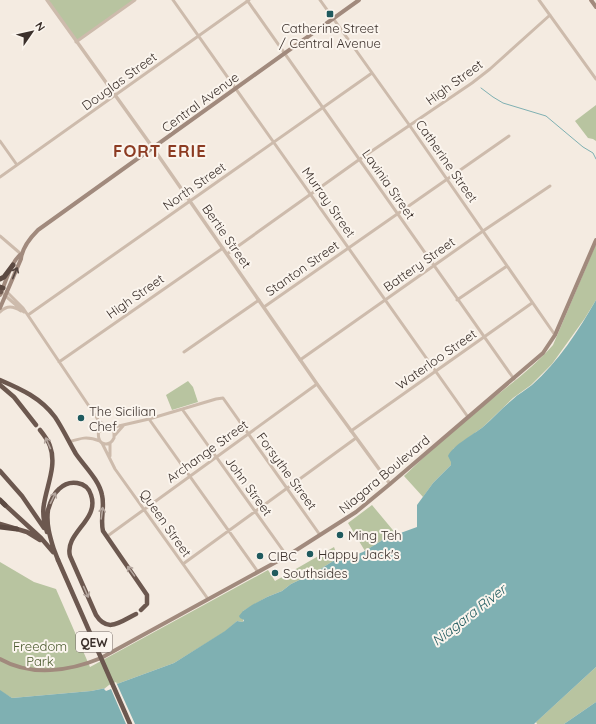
<svg xmlns="http://www.w3.org/2000/svg" width="596" height="724" viewBox="0 0 596 724" font-family="Quicksand,sans-serif">
	<rect width="100%" height="100%" fill="#f4ebe1"/>
	<path fill="#b8c4a0" d="M47,0h88l-59,42z
		M596,105v36l-3,-2 -5,-1 -13,-17z
		M596,244v56l-11,18 -33,46 -21,21 -18,13 -30,29 -30,22 -2,16 -18,18 -10,14 -19,-21c22,-21 45,-42 68,-61 28,-23 57,-43 81,-70z
		M188,381l5,6 5,15 -26,8 -6,-15z
		M372,505l25,30 -11,-1 -5,7 -16,10 -17,-28z
		M334,547l4,11 -24,15 -23,11 -9,7 -15,6 -24,14v11l-6,-1 -11,10 -52,32 -68,25 -15,3 -79,7 -12,-7v-129l34,20 22,7 34,78 178,-97 7,11z
		M596,667v35l-32,22h-27l-1,-2z"/>
	<path fill="#7fb0b2" d="M596,300v367l-62,57h-534v-34l12,8 79,-7 15,-3 68,-25 51,-32 12,-10 6,1 1,-2 -4,-2 -1,-2 4,-5 9,-6 15,-8 15,-6 9,-7 23,-11 24,-15 4,2 21,-8 18,-11 7,-9h3l4,3 22,-8v-22l16,-22 18,-18v-3l-3,-6c5,-11 25,-21 35,-29 10,-9 19,-19 29,-27 6,-6 14,-10 20,-15 26,-23 47,-55 64,-85z
		M596,702v22h-32z"/>
	<path fill="#f4ebe1" d="M116,682l19,42h-9l-15,-35 -5,2 -2,-2 5,-4z"/>
	<g fill="none" stroke-linecap="round" stroke-linejoin="round">
		<path stroke="#7fb0b2" stroke-width="1" d="M481,88l12,9 10,6 43,13 37,31 10,6 3,6"/>
		<path stroke="#cdbbac" stroke-width="3" d="M173,0l295,417
			M247,0l267,379
			M320,0l90,126 145,209
			M539,0l57,79
			M76,42l59,-42
			M0,141l17,24
			M0,177l249,-177
			M0,236l21,18
			M227,254l133,-95 112,-76 18,-14 60,-54
			M6,291l17,17 76,113 8,6
			M1,292l23,20
			M457,300l50,-34
			M264,307l245,-171
			M0,312c7,-7 13,-6 21,-1
			M28,315l344,-242
			M184,352l75,-52
			M300,360l183,-129 67,-45
			M59,362l164,-114
			M182,409l105,147
			M149,419l109,153
			M110,428l39,-9 67,-20 7,-1 97,137
			M351,431l181,-128
			M99,432l5,-4h6l4,4v6c-2,4 -4,6 -8,6 -11,0 -7,-15 -7,-23
			M115,435l8,-9
			M69,442c12,-4 18,-6 31,-1
			M102,443l13,26 93,130
			M110,456v-13
			M109,535l208,-151
			M183,564l173,-126"/>
		<path stroke="#cdbbac" stroke-width="3.5" d="M47,0l106,148 164,236 73,100"/>
		<path stroke="#a18a7d" stroke-width="4" d="M591,0l5,7
			M0,295c6,-13 10,-32 21,-41
			M0,308l21,-49c1,-11 9,-21 17,-29l321,-230
			M0,659c31,18 70,12 101,-1l186,-102 69,-44 34,-28 153,-131 12,-18 41,-95"/>
		<path stroke="#6c584f" stroke-width="4.5" d="M0,291l1,1
			M0,380c21,9 41,18 55,37 8,12 14,25 21,37 9,13 23,26 26,41 3,12 -2,24 1,36l44,64v9l-6,6
			M0,385l14,12 22,28
			M40,430c4,5 8,10 10,16 7,19 -3,39 -6,58 -2,10 0,19 3,28
			M0,471l22,25 22,32
			M3,503l38,35 12,14
			M0,524l27,8 13,8
			M53,547l5,13
			M54,550c-4,-13 -8,-26 -6,-40 2,-7 5,-16 11,-21 10,-10 28,-8 32,6 9,25 -27,38 -21,61l26,59c12,19 25,6 40,-1"/>
		<path stroke="#5c4a42" stroke-width="5" d="M0,279l4,-2 9,-12
			M0,287l3,1
			M0,500l5,5
			M0,527l17,2"/>
		<path stroke="#6c584f" stroke-width="4.5" d="M58,560l72,164"/>
	</g>
	<defs><path id="oneway-shaft" d="M-6 0H5M1.5-3L5.5 0L1.5 3" fill="none" stroke-width="1.6" stroke-linecap="round" stroke-linejoin="round"/></defs>
	<use stroke="#544640" href="#oneway-shaft" transform="translate(15 273) rotate(-68)"/>
	<g stroke="#b4a69e">
		<use href="#oneway-shaft" transform="translate(48 443) rotate(-114)"/>
		<use href="#oneway-shaft" transform="translate(53 498) rotate(-64)"/>
		<use href="#oneway-shaft" transform="translate(102 513) rotate(-82)"/>
		<use href="#oneway-shaft" transform="translate(131 571) rotate(-126)"/>
		<use href="#oneway-shaft" transform="translate(86 592) rotate(66)"/>
	</g>
	<g fill="#1f5a5e" stroke="#fbf5ee" stroke-width="1.5">
		<rect x="326" y="10" width="8" height="8" rx="2"/>
		<circle cx="81" cy="418" r="4"/>
		<circle cx="340" cy="535" r="4"/>
		<circle cx="310" cy="554" r="4"/>
		<circle cx="260" cy="556" r="4"/>
		<circle cx="275" cy="573" r="4"/>
	</g>
	<g text-anchor="middle" dominant-baseline="central" stroke-width="4" stroke-linejoin="round" paint-order="stroke">
		<rect fill="#fbf5ee" stroke="#756b66" stroke-width="1" x="76" y="632" width="36" height="20" rx="3"/>
		<g font-size="12" font-weight="bold" fill="#3b302b">
			<text x="94" y="642">QEW</text>
		</g>
		<g font-size="13" fill="#3b302b" stroke="#fbf5ee" text-anchor="start">
			<text x="330" y="28" text-anchor="middle">Catherine Street<tspan x="330" dy="15">/ Central Avenue</tspan></text>
			<text x="89" y="411">The Sicilian<tspan x="89" dy="15">Chef</tspan></text>
			<text x="348" y="535">Ming Teh</text>
			<text x="318" y="554">Happy Jack's</text>
			<text x="268" y="556">CIBC</text>
			<text x="283" y="573">Southsides</text>
		</g>
		<g font-size="13" fill="#3b302b" stroke="#fbf5ee">
			<text transform="translate(119 81) rotate(-36)">Douglas Street</text>
			<text transform="translate(454 82) rotate(-36)">High Street</text>
			<text transform="translate(200 102) rotate(-36)">Central Avenue</text>
			<text transform="translate(447 161) rotate(55)">Catherine Street</text>
			<text transform="translate(389 184) rotate(55)">Lavinia Street</text>
			<text transform="translate(194 186) rotate(-35)">North Street</text>
			<text transform="translate(329 202) rotate(55)">Murray Street</text>
			<text transform="translate(227 236) rotate(55)">Bertie Street</text>
			<text transform="translate(419 264) rotate(-35)">Battery Street</text>
			<text transform="translate(302 268) rotate(-35)">Stanton Street</text>
			<text transform="translate(135 296) rotate(-35)">High Street</text>
			<text transform="translate(436 359) rotate(-35)">Waterloo Street</text>
			<text transform="translate(207 451) rotate(-36)">Archange Street</text>
			<text transform="translate(287 471) rotate(54)">Forsythe Street</text>
			<text transform="translate(384 474) rotate(-40)">Niagara Boulevard</text>
			<text transform="translate(249 486) rotate(54)">John Street</text>
			<text transform="translate(166 523) rotate(55)">Queen Street</text>
		</g>
		<g font-size="13" fill="#4a5a2e" stroke="#fbf5ee">
			<text x="40" y="646">Freedom<tspan x="40" dy="15">Park</tspan></text>
		</g>
		<g font-size="14" font-style="italic" fill="#1f5a5e" stroke="#fbf5ee">
			<text transform="translate(469 615) rotate(-38)">Niagara River</text>
		</g>
		<g font-size="17" font-weight="bold" letter-spacing="1" fill="#8c3b22" stroke="#fbf5ee">
			<text x="160" y="150">FORT ERIE</text>
		</g>
	</g>
	<g transform="translate(32 32) rotate(56)" stroke="#fbf5ee" stroke-width="3" paint-order="stroke">
	<path d="M0-3L7 15L0 10L-7 15Z" fill="#3b302b"/>
	<text y="-6" font-size="11" font-weight="bold" text-anchor="middle" fill="#3b302b">N</text>
	</g>
</svg>
